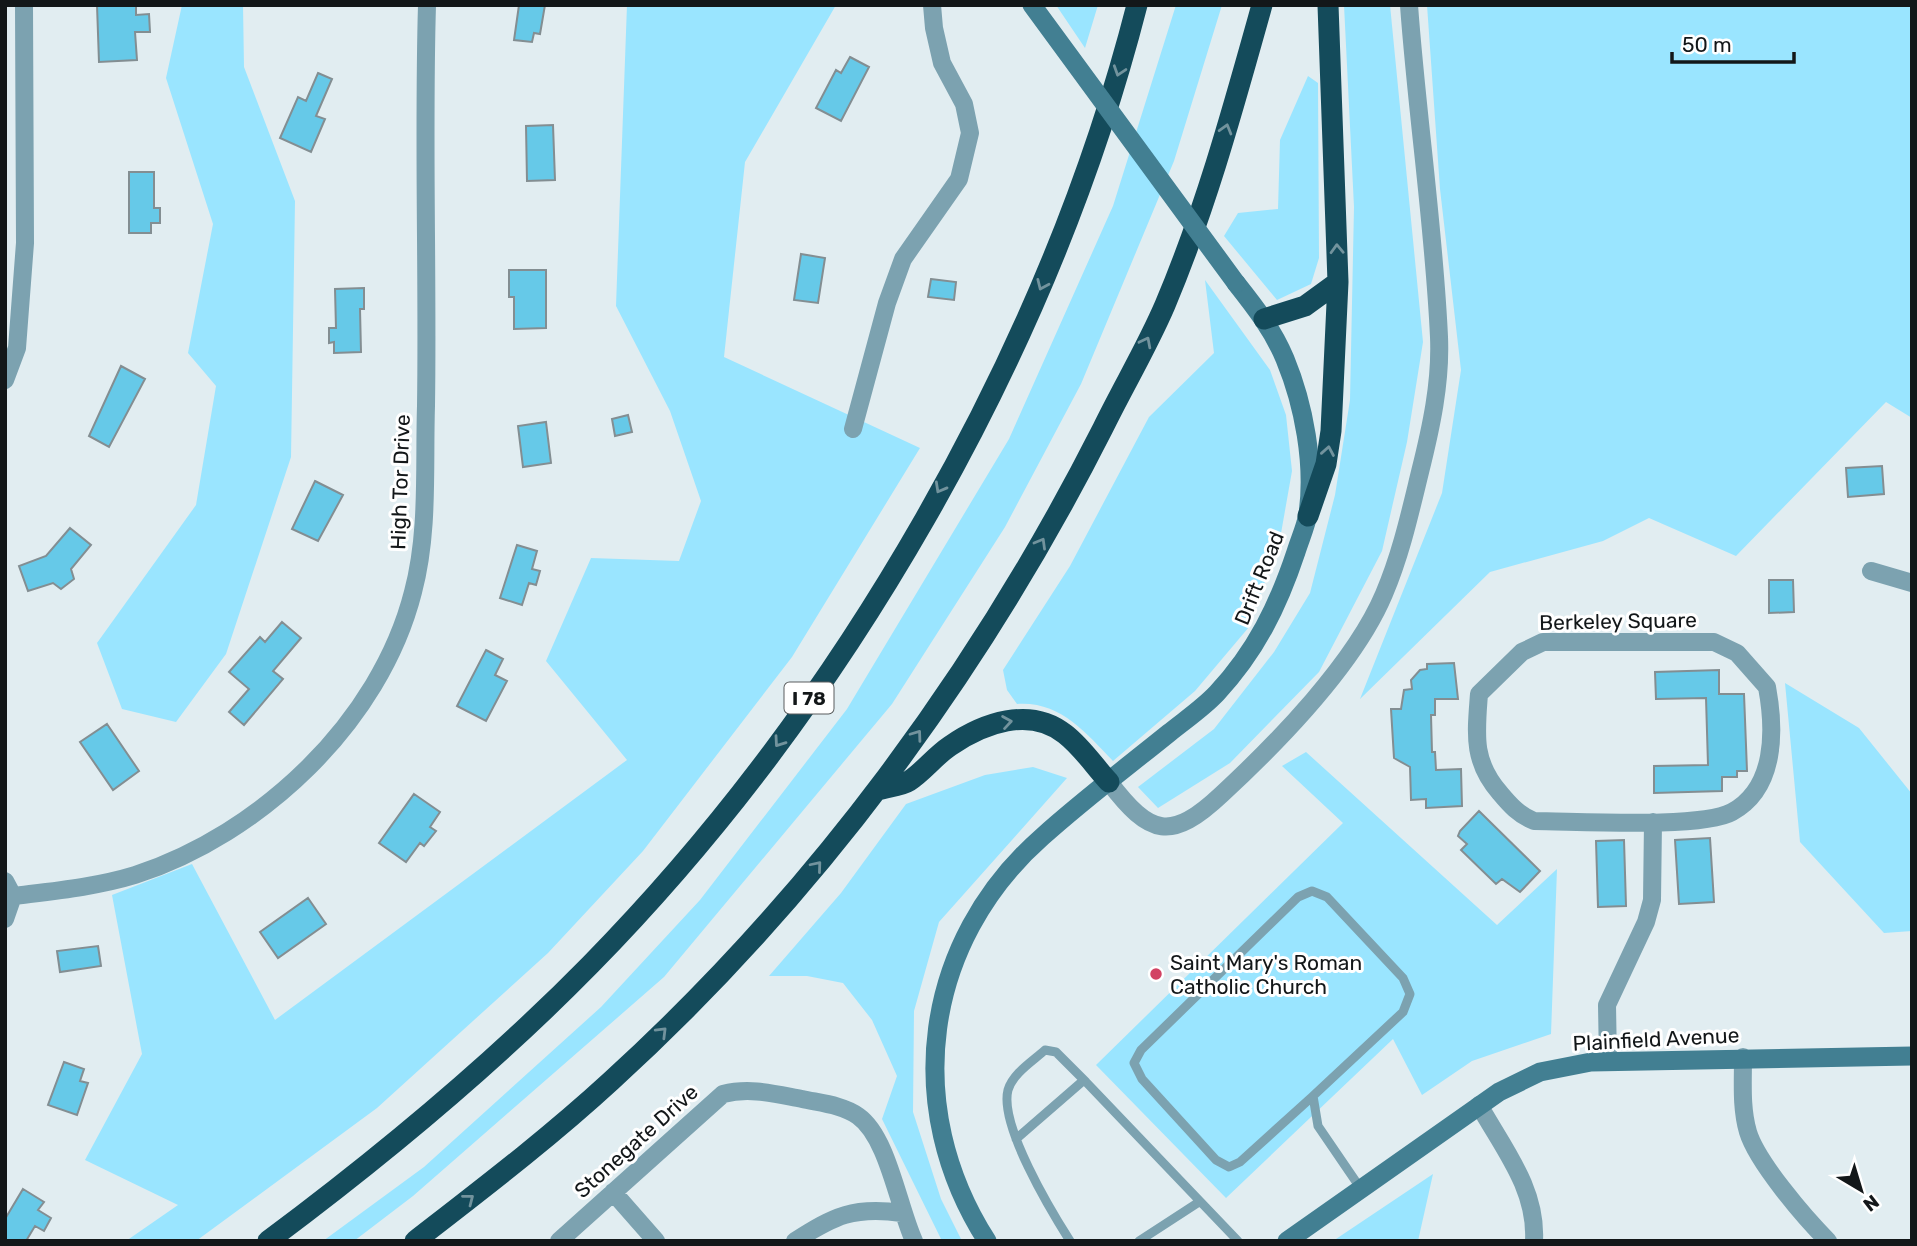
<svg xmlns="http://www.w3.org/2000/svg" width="1917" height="1246" viewBox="0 0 1917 1246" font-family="Rubik,sans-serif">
	<rect width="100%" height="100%" fill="#e1edf1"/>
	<path fill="#9ae5ff" d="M182,5h61l1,62 51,134 -4,256 -65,197 -50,68 -54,-13 -25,-66 99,-138 20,-119 -28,-33 25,-129 -47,-146z
		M627,5h209l-91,157 -21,195 196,91 -128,209 -149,194 -95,102 -171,155 -181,133h-70l52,-36 -93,-45 57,-106 -30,-159 80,-31 83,156 352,-260 -81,-99 45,-103 88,3 22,-60 -31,-90 -54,-105z
		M1056,5h42l-13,43z
		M1176,5h46l-48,156 -93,223 -76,143 -113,177 -228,273 -251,219 -59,45h-31l101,-74 177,-160 99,-107 147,-191 162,-270 104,-233z
		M1344,5h46l33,337 -16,100 -25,109 -63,121 -89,91 -72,45 -20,-21 76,-58 60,-77 36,-59 25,-98 15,-95 4,-193z
		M1427,5h485v413l-26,-16 -150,154 -87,-38 -46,23 -113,31 -130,127 82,-206 19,-123 -21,-181z
		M1308,76l10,7 1,175 -8,26 -34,16 -53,-64 14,-23 40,-4 2,-69z
		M1205,280l65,90 16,45 6,56 -12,68 -31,88 -54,64 -82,70c-28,-29 -53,-60 -96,-57l-10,-14 -4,-20 67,-104 79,-149 65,-64z
		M1785,683l74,45 53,66v137l-28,2 -84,-91z
		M1306,752l191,173 60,-56 -6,165 -79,27 -50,34 -29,-56 -167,159 -130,-133 247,-242 -61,-57z
		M1033,767l34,11 -128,144 -25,89 -1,101 28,87 21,42h-20l-60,-122 15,-43 -25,-56 -29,-37 -36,-7h-38l72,-83 65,-89 79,-29z
		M1433,1174l-15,67h-85z"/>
	<path fill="#66c9e8" stroke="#838e92" stroke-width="2" d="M97,5h39v10l13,-1 1,18h-15l2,28 -38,2z
		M519,5h26l-5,29 -6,-1 -2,9 -18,-2z
		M850,57l19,10 -28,54 -25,-13 20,-38 5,3z
		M318,73l14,6 -16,37 9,3 -14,33 -31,-14 18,-41 8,4z
		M553,125l2,55 -28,1 -1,-55z
		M129,172h25v36h6v15h-9v10h-22z
		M801,254l24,4 -7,45 -24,-3z
		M509,270h37v58l-32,1v-32h-5z
		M931,279l25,3 -2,18 -26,-3z
		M364,288v21h-4l1,43 -27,1v-11l-5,1v-15h7l-1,-39z
		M121,366l24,13 -36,68 -20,-11z
		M628,415l4,17 -17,4 -3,-17z
		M546,422l5,41 -28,4 -5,-41z
		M1882,466l2,28 -36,3 -2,-29z
		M315,481l28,14 -25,46 -26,-12z
		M70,528l21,17 -20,24 3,10 -13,10 -8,-6 -25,8 -9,-25 27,-10z
		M517,545l20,6 -5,18 8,2 -4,14 -7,-2 -7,22 -22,-7z
		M1769,580h24l1,32 -25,1z
		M282,622l19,16 -28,33 10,8 -39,46 -15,-13 20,-23 -20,-17 31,-35 5,5z
		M486,650l17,9 -8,16 12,6 -21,40 -29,-15z
		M1454,663l4,36h-23v16h-4l1,37h3l1,18 25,-1 1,37 -36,2v-9l-15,1 -1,-33 -16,-9 -3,-49h10l3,-19 8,-1 -1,-9 9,-10 7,-1v-5z
		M1719,670v24h25l3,77h-10v6h-15v14l-68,2v-27l54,-1 -2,-67 -50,1 -1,-27z
		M107,724l32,47 -26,19 -33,-48z
		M414,794l26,18 -10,15 6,4 -12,15 -4,-3 -14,19 -27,-19z
		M1479,811l61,60 -20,21 -18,-13 -6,5 -35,-34 6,-6 -9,-8 2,-5z
		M1710,838l4,64 -35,2 -4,-64z
		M1624,840l2,66 -28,1 -2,-66z
		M308,898l18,26 -48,34 -18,-26z
		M98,946l3,20 -41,6 -3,-21z
		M64,1062l20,7 -4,12 8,2 -11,32 -29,-10z
		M23,1189l21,13 -6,8 13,8 -7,13 -9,-5 -9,15h-21v-22z"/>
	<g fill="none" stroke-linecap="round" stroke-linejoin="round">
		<path stroke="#7ca2b0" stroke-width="9" d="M1313,1096l-73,66 -11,5 -13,-7 -74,-81 -8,-16 7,-13 157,-153 14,-6 15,6 76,81 7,16 -7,18 -90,84 5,30 43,63
			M1016,1139l68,-59
			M1070,1241c-19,-30 -71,-116 -62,-151 5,-17 25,-29 37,-40l11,2 30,30 152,159
			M1139,1241l60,-39"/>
		<path stroke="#7ca2b0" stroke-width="18" d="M5,380l12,-32 8,-105 -1,-238
			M853,429l34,-126 16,-44 56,-80 11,-46 -6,-29 -22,-41 -8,-35 -2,-23
			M1871,571l41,12
			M1543,642h171l23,11 30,34c8,43 9,101 -35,125 -30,17 -158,9 -198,9 -15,-6 -24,-16 -34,-28 -28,-32 -24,-59 -21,-99l43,-42z
			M1109,782c41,54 62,60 113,12 55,-51 133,-131 162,-200 17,-40 26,-81 36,-122 11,-44 21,-89 19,-135 -5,-111 -22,-221 -30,-332
			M5,881l8,15 -8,23
			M13,896c40,-5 83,-9 122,-21 126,-41 245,-153 278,-283 16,-60 11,-124 13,-186 2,-133 -3,-267 1,-401
			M1743,1057c0,26 -2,51 5,75 9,30 57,86 80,109
			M1608,1061l-1,-56 39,-83 6,-22 1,-78
			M1479,1105c24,43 58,84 55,136
			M613,1192l43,49
			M559,1241l164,-147c27,-7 52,0 79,5 18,4 41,6 56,17 30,21 40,90 56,125
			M795,1241c39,-25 59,-35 107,-28"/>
		<path stroke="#427f92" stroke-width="19" d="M987,1241c-86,-134 -64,-299 55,-404 41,-37 85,-70 127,-104 16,-13 34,-25 48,-40 39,-42 61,-87 79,-141 4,-13 10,-26 12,-38 7,-50 -4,-109 -23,-155 -12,-29 -30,-52 -49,-76
			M1287,1241l212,-149 41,-20 51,-10 321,-6"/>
		<path stroke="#144b5b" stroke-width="21" d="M1264,319l41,-13 33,-24 -10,-277
			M1308,516l18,-52 5,-33 7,-149
			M878,790c9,-3 23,-4 31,-9 14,-9 26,-25 41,-35 33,-23 80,-40 115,-12 17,13 30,33 44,48
			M268,1241c114,-85 224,-176 323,-277 252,-257 457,-611 546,-959
			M415,1241c67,-52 134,-103 196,-160 203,-185 368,-408 492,-653 20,-41 44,-81 62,-123 41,-97 69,-200 97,-300"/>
		<path stroke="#427f92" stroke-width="19" d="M1032,5l204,278"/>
	</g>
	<defs><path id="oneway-chevron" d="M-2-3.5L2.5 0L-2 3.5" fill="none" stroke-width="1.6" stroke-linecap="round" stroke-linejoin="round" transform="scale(1.75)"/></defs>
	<g stroke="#72939d">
		<use href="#oneway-chevron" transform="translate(1119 71) rotate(108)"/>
		<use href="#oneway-chevron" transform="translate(1226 129) rotate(-74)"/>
		<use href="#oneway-chevron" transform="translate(1337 249) rotate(-92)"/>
		<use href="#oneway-chevron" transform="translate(1042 285) rotate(114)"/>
		<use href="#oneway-chevron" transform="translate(1146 342) rotate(-63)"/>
		<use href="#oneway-chevron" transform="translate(1328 451) rotate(-80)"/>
		<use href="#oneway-chevron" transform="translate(940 488) rotate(119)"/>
		<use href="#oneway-chevron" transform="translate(1041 543) rotate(-60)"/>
		<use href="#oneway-chevron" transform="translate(1007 722) rotate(-9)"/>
		<use href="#oneway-chevron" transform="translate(917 735) rotate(-54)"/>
		<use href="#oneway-chevron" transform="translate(779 742) rotate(125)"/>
		<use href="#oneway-chevron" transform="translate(817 866) rotate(-50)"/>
		<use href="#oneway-chevron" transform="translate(662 1032) rotate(-45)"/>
		<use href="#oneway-chevron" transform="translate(469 1199) rotate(-38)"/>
	</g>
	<circle fill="#d24263" stroke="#fff" stroke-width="2.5" cx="1156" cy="974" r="7"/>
	<g text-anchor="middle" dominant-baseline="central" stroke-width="6" stroke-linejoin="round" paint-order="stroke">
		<rect fill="#fff" stroke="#5a5d5e" stroke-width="2" x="784.5" y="682.5" width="49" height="31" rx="5"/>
		<g font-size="19" font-weight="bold" fill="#131719">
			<text x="809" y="698">I 78</text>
		</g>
		<g font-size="21" fill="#131719" stroke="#fff">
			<text transform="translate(400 482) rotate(-88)">High Tor Drive</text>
			<text transform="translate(1259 578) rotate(-68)">Drift Road</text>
			<text transform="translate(1618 621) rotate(-1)">Berkeley Square</text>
			<text transform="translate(1656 1039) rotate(-3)">Plainfield Avenue</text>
			<text transform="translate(636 1141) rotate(-42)">Stonegate Drive</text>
		</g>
		<g font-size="21" fill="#131719" stroke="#fff" text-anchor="start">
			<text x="1170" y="962">Saint Mary's Roman<tspan x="1170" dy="24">Catholic Church</tspan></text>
		</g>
	</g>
	<rect width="1917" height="1246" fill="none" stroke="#131719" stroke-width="14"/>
	<g transform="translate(1861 1190) rotate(142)" stroke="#ffffff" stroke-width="5" paint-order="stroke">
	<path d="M0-5L12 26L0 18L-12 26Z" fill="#131719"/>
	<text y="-10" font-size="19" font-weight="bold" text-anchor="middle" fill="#131719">N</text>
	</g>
	<path d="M1672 52v10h122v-10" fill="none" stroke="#131719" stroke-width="3.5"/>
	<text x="1682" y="52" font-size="21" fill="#131719" stroke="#ffffff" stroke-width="5" paint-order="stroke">50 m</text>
</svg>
